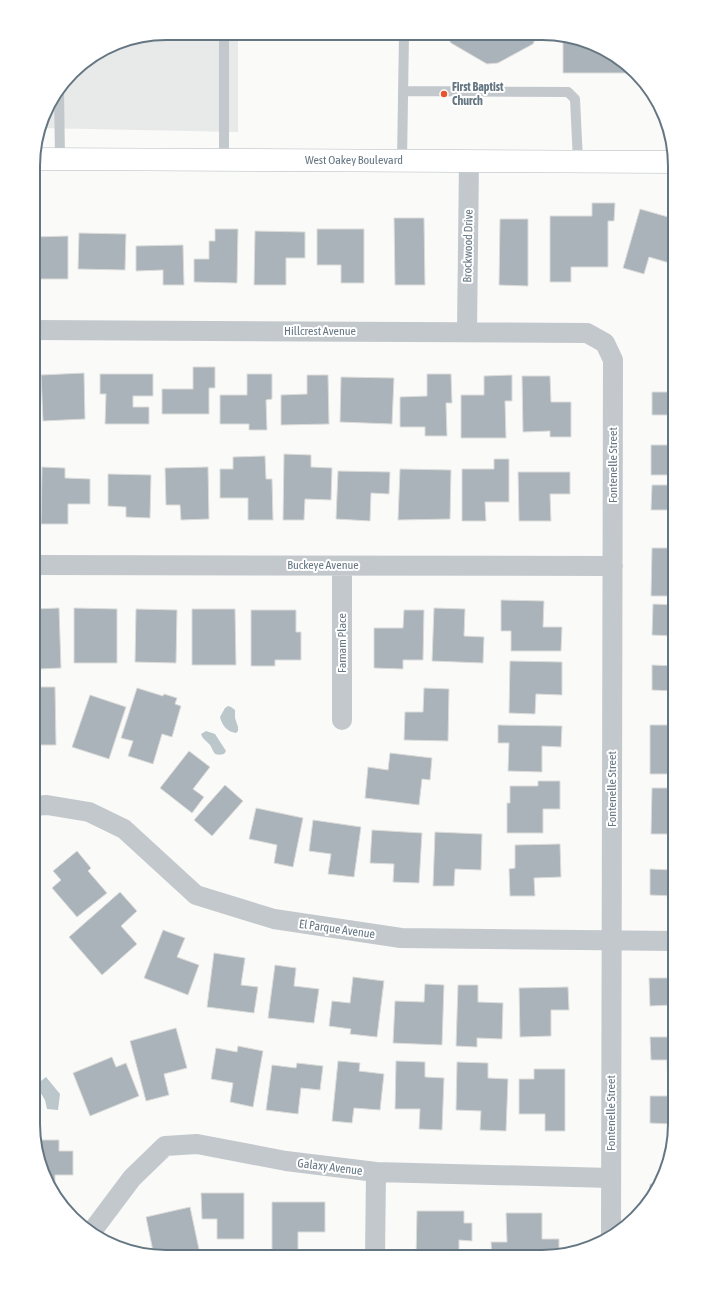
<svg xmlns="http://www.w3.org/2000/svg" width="708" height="1290" viewBox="0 0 708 1290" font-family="'Asap Condensed',sans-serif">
	<rect width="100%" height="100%" fill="#fafaf8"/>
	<path fill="#e8e9e9" d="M166,33h72v99l-198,-4 7,-21 31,-41 37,-23z"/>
	<path fill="#bbc7cb" d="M228,706l3,1 4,3v8l3,9v4l-2,2c-9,-1 -14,-8 -16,-16l5,-9z
		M206,731l9,3 11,17 -2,3c-11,3 -10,-3 -14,-9 -3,-4 -7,-5 -9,-11z
		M46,1077l14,17 -2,16 -11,-1 -2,-9 -9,-15z"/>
	<path fill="#aab3b9" stroke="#dcdcda" d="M446,35h91l-4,9 -35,19 -11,1 -36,-21z
		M563,35l5,1 62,30 5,7h-72z
		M592,203h23l-1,18h-6v46h-37v15h-21v-66h42z
		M640,209l35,10v39l-2,6 -24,-7 -5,17 -21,-6z
		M394,218h30l1,67h-30z
		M500,219h28v67l-29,-1z
		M215,229h23l-1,54 -43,-1v-23h15v-18h6z
		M317,229h47v54h-23v-18h-24z
		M255,231l50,1v26h-19v27h-32z
		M79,233l47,1 -1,36 -47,-1z
		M68,236v43h-34v-42z
		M183,245l1,40h-21v-15l-27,1v-25z
		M669,303h6v24h-5z
		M672,366h3v49h-23v-23h19z
		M193,367h22v21h-6v26h-47v-25h31z
		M84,373l1,46 -42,2 -2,-46z
		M100,374h53v22h-20v11h16v17h-44l1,-30h-6z
		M247,374h25v25l-6,1 1,30h-18v-6h-29v-29h27z
		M427,374h24l1,29h-6l1,33h-22v-9h-25v-30l27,-1z
		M307,375h21l1,49 -48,1v-30l26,-1z
		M512,375v26h-7l1,37h-45v-43h23v-19z
		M522,376h28l1,26h20v35h-21v-6l-27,1z
		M341,377l53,1 -2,46 -52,-2z
		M651,445h24v30h-24z
		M284,454l27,1v12l21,1 -1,32 -26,-1 -1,21h-21z
		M265,456l1,23h6l1,41h-25v-22h-28v-29h13v-12z
		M494,459h15v43h-24l1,19h-24v-52h32z
		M42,467l23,1v10l25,1v25h-22v20h-27z
		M208,467l1,52 -28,1 -1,-15h-14l-1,-37z
		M400,469l51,1 -1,49 -52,1z
		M338,471l52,1 -1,22 -18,-1 -1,28 -34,-2z
		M518,472h52v22h-20l1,27h-32z
		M108,474l43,1 -1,43 -24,-1v-10l-18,-1z
		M652,485h23v52h-1v-27h-23z
		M652,548h23v48h-24z
		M501,600l43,1 -1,26h19l-1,24h-50v-20h-10z
		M653,604l22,1v31l-23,-1z
		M59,608l2,60 -22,1 -1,-12h-4v-48z
		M74,608l43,1v54h-43z
		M434,608l31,1 -1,27 20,1 -1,26 -51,-2z
		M136,609l41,1 -1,53 -41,-1z
		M192,609h43l1,56h-44z
		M251,610h45v22h5v28h-26v6h-24z
		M404,610h20l-1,50h-20v9l-29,-1v-40h29z
		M510,661l52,1v33l-26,-1 -1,20 -26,-1z
		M652,665l23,1v50l-2,-1 1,-24 -22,-1z
		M33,687h22l1,58h-23z
		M137,688l26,8 1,-2 13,4 -2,6 6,2 -9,31 -10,-3 -9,30 -25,-8 5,-15 -12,-3z
		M424,688l25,1 -1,52 -44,-1 1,-28h18z
		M90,695l36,12 -17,52 -37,-12z
		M498,725l64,1 -1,21 -19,-1v26l-34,-1 1,-28h-11z
		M650,725h25v49h-25z
		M189,751l21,16 -17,22 11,8 -12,16 -32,-25z
		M390,753l42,5 -2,22 -8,-1 -3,26 -54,-7 3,-31 20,3z
		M538,781h22v28h-17v24h-36v-30h3v-17h28z
		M225,785l18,16 -31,35 -18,-16z
		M652,788h23v46h-24z
		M256,808l47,10 -10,49 -19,-4 3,-18 -28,-6z
		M313,820l48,7 -7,50 -26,-3 3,-20 -22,-3z
		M372,830l50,3 -3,50 -26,-1 1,-18 -24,-1z
		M435,832l47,2 -1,36 -26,-1 -1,17h-21z
		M560,844l1,33 -27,1 1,18h-25l-1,-27 6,-1v-23z
		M77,851l14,17 -3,3 19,22 -30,24 -25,-29 9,-8 -8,-9z
		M671,856h4v40l-25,-1v-26l21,1z
		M120,892l17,19 -16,15 16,18 -35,31 -33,-38z
		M163,930l22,8 -8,19 22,8 -11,30 -44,-17z
		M214,953l31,5 -4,27 17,2 -4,26 -47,-6z
		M275,965l21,3 -2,18 25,3 -5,34 -46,-5z
		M353,977l31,4 -7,56 -27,-3 1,-5 -22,-3 3,-25 18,2z
		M649,978h26v40h-4v-13l-21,1z
		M425,984l19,1 -2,60 -49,-2 2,-42 29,1z
		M458,985h20v17l25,1 -1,36 -25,-1v9l-21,-1z
		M568,987l1,23h-18v26l-31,1 -1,-49z
		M176,1028l11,40 -23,6 5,21 -23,6 -16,-60z
		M650,1037h22v5h3v48h-7l-1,-30h-16z
		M238,1046l25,5 -10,56 -23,-5 3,-19 -22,-4 5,-31 21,4z
		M112,1057l4,10 10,-4 13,33 -49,20 -17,-43z
		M338,1061l22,2 -1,8 25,3 -4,36 -26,-2 -2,15 -20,-2z
		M396,1061l29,1v15l19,1 -2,52 -23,-1 1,-20h-25z
		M457,1062l31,1v15l20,1 -2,52 -26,-1 1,-19 -25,-1z
		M297,1063l26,3 -3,24 -19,-2 -3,26 -32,-4 6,-45 24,3z
		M534,1069h31v62h-20v-17h-26v-35h15z
		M650,1096h25v37l-3,14h-3l1,-23 -20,-1z
		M36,1140h23v11h14v24h-18v14l-15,-22z
		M650,1184l9,1 -10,17z
		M201,1193h43v46h-27v-20h-15z
		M272,1202h53v30h-27v18h-26z
		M190,1207l10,47 -11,2h-35l-8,-39z
		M417,1211h47v12h8v18l-13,-1v17h-43z
		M506,1213h36v26h17v15l-17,3h-50l-1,-15h16z"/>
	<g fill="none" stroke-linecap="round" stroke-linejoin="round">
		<defs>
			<path id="secondary" d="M34,159l640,3"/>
		</defs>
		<use href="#secondary" stroke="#b3babf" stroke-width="23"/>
		<path stroke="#c3c8cc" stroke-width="10" d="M224,33v127
			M59,91l1,68
			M403,91l165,1 7,7 3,62
			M402,161l2,-127"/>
		<path stroke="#c3c8cc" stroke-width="20" d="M34,330l553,3 18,10 8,17 -2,876
			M467,332l2,-171
			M34,565l579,1
			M342,720v-154
			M33,806l14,-1 42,7 35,17 72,66 78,24 127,19 274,3
			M90,1232l6,-6 36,-48 33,-32 32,-2 89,17 90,11 235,6
			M375,1257l1,-85"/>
		<use href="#secondary" stroke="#fff" stroke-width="22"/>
	</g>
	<circle fill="#e4572e" stroke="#fff" stroke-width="1.5" cx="444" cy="94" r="4"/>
	<g text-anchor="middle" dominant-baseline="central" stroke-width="4" stroke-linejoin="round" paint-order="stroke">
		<g font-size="12" font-weight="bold" fill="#657683" stroke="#fff" text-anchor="start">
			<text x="452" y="87">First Baptist<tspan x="452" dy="14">Church</tspan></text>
		</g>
		<g font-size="12" fill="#657683" stroke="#fff">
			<text x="354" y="160">West Oakey Boulevard</text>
			<text transform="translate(468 246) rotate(-89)">Brockwood Drive</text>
			<text x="320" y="331">Hillcrest Avenue</text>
			<text transform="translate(613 465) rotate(-90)">Fontenelle Street</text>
			<text x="323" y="565">Buckeye Avenue</text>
			<text transform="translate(342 643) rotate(-90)">Farnam Place</text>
			<text transform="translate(612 789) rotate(-90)">Fontenelle Street</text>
			<text transform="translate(337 929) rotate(8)">El Parque Avenue</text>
			<text transform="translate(611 1113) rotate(-90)">Fontenelle Street</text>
			<text transform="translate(330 1167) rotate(7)">Galaxy Avenue</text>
		</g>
	</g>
	<path d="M0 0H708V1290H0ZM166 40H542A126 126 0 0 1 668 166V1124A126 126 0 0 1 542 1250H166A126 126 0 0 1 40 1124V166A126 126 0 0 1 166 40Z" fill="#fff" fill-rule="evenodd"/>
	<path fill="none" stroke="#657683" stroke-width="2" d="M166 40H542A126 126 0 0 1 668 166V1124A126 126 0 0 1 542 1250H166A126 126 0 0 1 40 1124V166A126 126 0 0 1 166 40Z"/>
</svg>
